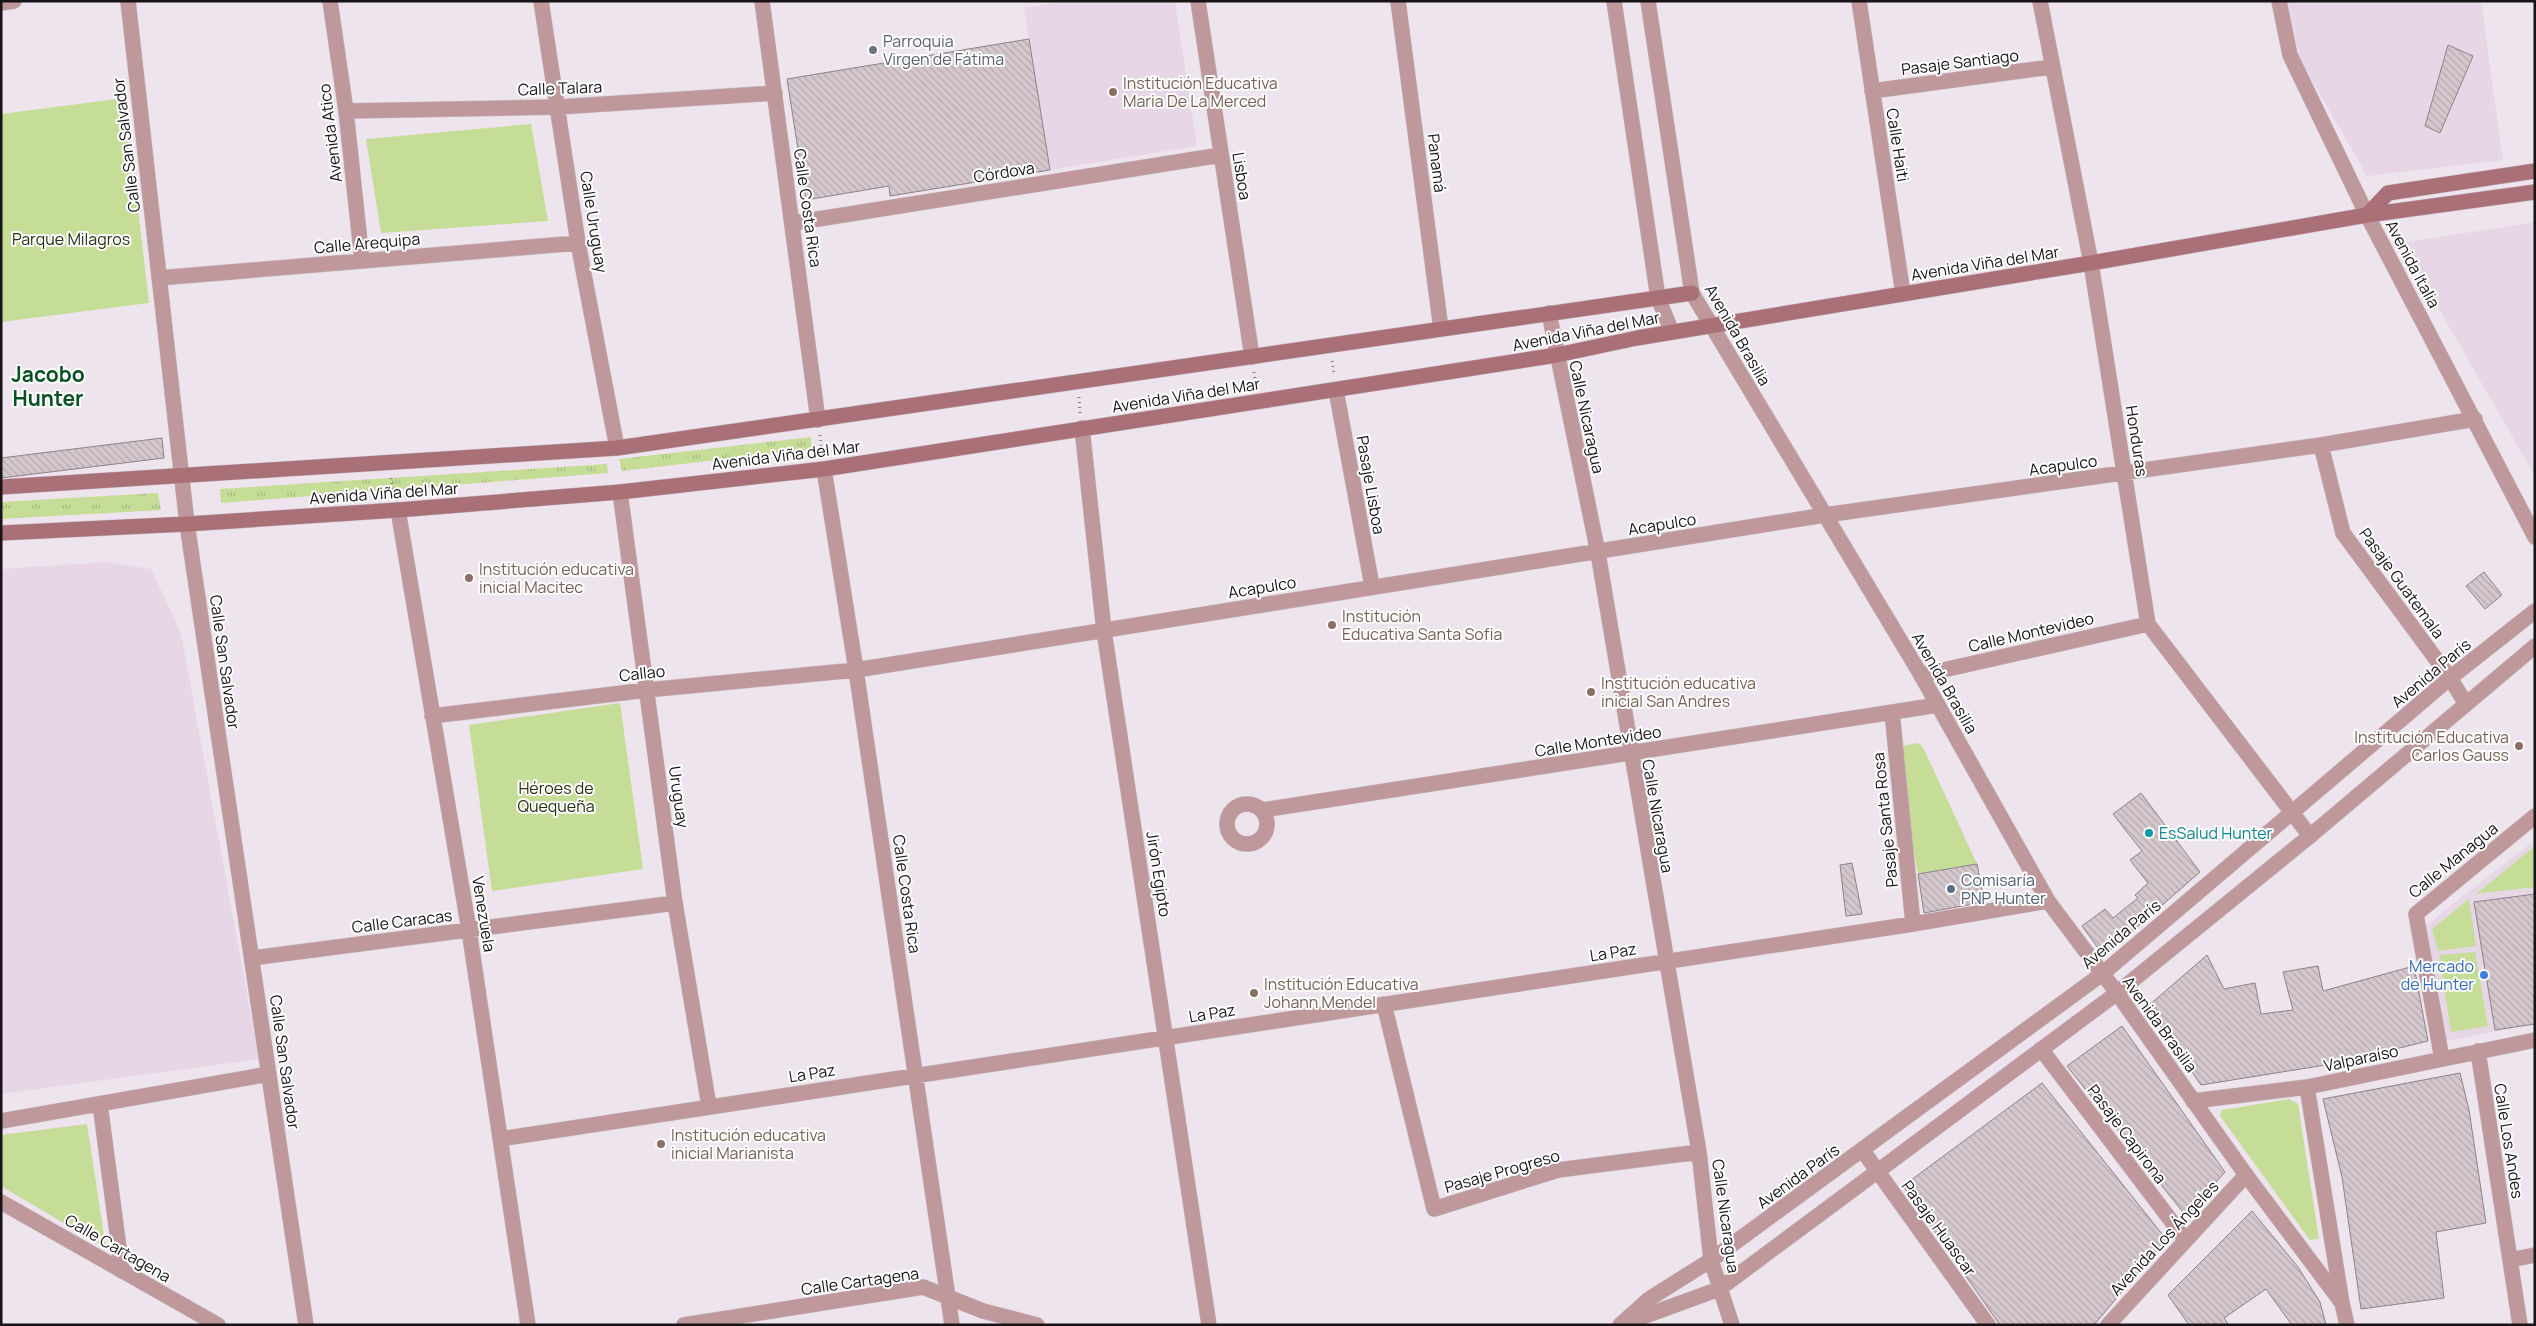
<svg xmlns="http://www.w3.org/2000/svg" width="2536" height="1326" viewBox="0 0 2536 1326" font-family="Manrope,sans-serif">
	<defs>
		<pattern id="grass-tufts" width="24" height="20" patternUnits="userSpaceOnUse" patternTransform="scale(1.25)"><rect width="24" height="20" fill="#c5dd97"/><path d="M3 7l-1-3M5 7V3M7 7l1-3M15 17l-1-3M17 17v-4M19 17l1-3" fill="none" stroke="#a8bd81"/></pattern>
		<pattern id="building-back-hatch" width="6" height="6" patternUnits="userSpaceOnUse" patternTransform="scale(1.25)"><rect width="6" height="6" fill="#d4c7cd"/><path d="M-1 5l2 2M0 0l6 6M5-1l2 2" fill="none" stroke="#b5aaaf"/></pattern>
	</defs>
	<rect width="100%" height="100%" fill="#eee4ed"/>
	<path fill="#e7d7e6" d="M1065,1h110l22,145 -147,24 -26,-162z
		M2286,1h195l22,159 -136,16 -66,-115z
		M2535,222v254l-134,-233z
		M107,562l44,7 30,64 78,426 -258,35v-525z
		M2535,840v184l-89,17 -21,-115z"/>
	<path fill="url(#grass-tufts)" d="M811,437l1,12 -190,22 -3,-12z
		M607,464l1,9 -387,30 -1,-14z
		M158,493l3,17 -160,9v-17z"/>
	<path fill="#c5dd97" d="M125,98l24,205 -148,19v-208z
		M531,124l17,97 -167,12 -15,-94z
		M620,703l23,166 -151,22 -23,-166z
		M1918,743l5,4 54,117 -59,10 -24,-127z
		M2535,846v41l-59,7z
		M2469,899l7,47 -38,5 -6,-22z
		M2475,952l13,74 -37,6 -12,-77z
		M2289,1099l9,5 21,135 -9,1 -90,-124 2,-6z
		M87,1124l19,124 -105,-62v-51z"/>
	<path fill="url(#building-back-hatch)" stroke="#8e8287" d="M1029,39l21,131 -160,26 -1,-10 -83,14 -19,-121z
		M2448,45l25,11 -33,77 -15,-7z
		M162,438l2,20 -163,20v-20z
		M2484,572l18,23 -17,14 -19,-23z
		M2141,793l59,79 -96,84 -22,-30 23,-17 8,9 25,-20 -3,-3 13,-12 -18,-23 12,-9 -29,-37z
		M1852,863l10,51 -16,2 -6,-51z
		M1977,864l7,38 -60,11 -6,-39z
		M2535,894v130l-40,6 -21,-128z
		M2207,955l17,34 31,-6 6,31 32,-4 -10,-38 35,-6 5,25 91,-25 14,75 -90,22 -137,22 -54,-78z
		M2122,1026l103,146 -39,44 -119,-150z
		M2460,1073l9,37 17,113 -50,9 8,66 -83,11 -19,-132 -19,-78z
		M2042,1083l124,156 -72,86h-94l-97,-139z
		M2252,1211l46,56 22,35 6,23h-34l-26,-36 -42,29 5,7h-40l-21,-30z"/>
	<g fill="none" stroke-linecap="round" stroke-linejoin="round">
		<defs>
			<path id="minor" d="M128,1l59,523 119,801
				M330,1l16,110 16,150
				M541,1l37,242 39,205
				M762,1l56,419
				M1198,1l54,356
				M1398,1l43,328
				M1859,1l44,293
				M2040,1l51,262 57,361 162,212
				M1,3l13,-2
				M1872,91l179,-24
				M346,111l212,-4 217,-14
				M793,223l428,-68
				M159,278l419,-35
				M1549,313l49,240 101,599 12,108
				M1336,390l36,196
				M1082,428l22,203 105,694
				M2321,445l22,88 107,145 16,26
				M824,469l32,201 96,655
				M620,492l55,411 34,203
				M398,510l71,420 59,395
				M1921,675l227,-51
				M1892,712l21,212
				M432,716l215,-26 209,-20 969,-155 496,-70 154,-26
				M1227 824a20 20 0 1 1 40 0a20 20 0 1 1-40 0Z
				M1263,810l675,-105
				M252,958l423,-55
				M1384,1004l50,205 124,-39 141,-18
				M2041,1049l144,190
				M2478,1051l42,274
				M2442,1059l-26,-145 119,-98
				M2307,1087l35,216
				M2193,1101l114,-14 228,-47
				M100,1104l22,167
				M1,1121l268,-47
				M500,1139l1413,-215 135,-23
				M1863,1151l125,174
				M2246,1175l96,128 5,22
				M2510,1260l25,-5"/>
			<path id="tertiary" d="M1614,1l44,297 14,34
				M1648,1l44,292 229,382 127,226 69,92 129,182 -138,150
				M2279,1l11,54 77,160 168,322
				M1,1202l217,123
				M1711,1260l21,65
				M1626,1323l93,-34 159,-118 239,-178 193,-157 225,-190
				M684,1325l239,-38 60,24 54,14
				M1620,1325l29,-26 62,-39 391,-286 348,-296 85,-67"/>
			<path id="secondary" d="M2367,215l21,-22 147,-22
				M1,487l616,-39 1075,-155
				M1,533l186,-9 211,-14 222,-18 204,-23 733,-114 80,-17 454,-75 276,-48 168,-23"/>
		</defs>
		<use href="#minor" stroke="#c7bec6" stroke-width="16"/>
		<use href="#tertiary" stroke="#c7bec6" stroke-width="16"/>
		<use href="#secondary" stroke="#c7bec6" stroke-width="16"/>
		<path stroke="#7f787e" stroke-width="3" stroke-dasharray="1 4" stroke-linecap="butt" d="M1332,361l2,13
			M1254,372l2,14
			M1079,397l1,16
			M820,435l2,19
			M391,478l3,15"/>
		<use href="#minor" stroke="#bf989c" stroke-width="15"/>
		<use href="#tertiary" stroke="#bf989c" stroke-width="15"/>
		<use href="#secondary" stroke="#a97177" stroke-width="15"/>
	</g>
	<circle fill="#6b7280" stroke="#fff" stroke-width="2" cx="873" cy="50" r="5"/>
	<g fill="#8d6e63" stroke="#fff" stroke-width="2">
		<circle cx="1113" cy="92" r="5"/>
		<circle cx="469" cy="578" r="5"/>
		<circle cx="1332" cy="625" r="5"/>
		<circle cx="1591" cy="692" r="5"/>
		<circle cx="2519" cy="746" r="5"/>
		<circle cx="1254" cy="993" r="5"/>
		<circle cx="661" cy="1144" r="5"/>
	</g>
	<circle fill="#0f9aa8" stroke="#fff" stroke-width="2" cx="2149" cy="833" r="5"/>
	<circle fill="#5c6f8a" stroke="#fff" stroke-width="2" cx="1951" cy="889" r="5"/>
	<circle fill="#3f7fe0" stroke="#fff" stroke-width="2" cx="2484" cy="975" r="5"/>
	<g text-anchor="middle" dominant-baseline="central" stroke-width="4" stroke-linejoin="round" paint-order="stroke">
		<g font-size="16" fill="#5b616d" stroke="#fff" text-anchor="start">
			<text x="883" y="41">Parroquia<tspan x="883" dy="18">Virgen de Fátima</tspan></text>
		</g>
		<g font-size="16" fill="#171316" stroke="#fff">
			<text transform="translate(1960 62) rotate(-7)">Pasaje Santiago</text>
			<text transform="translate(560 88) rotate(-2)">Calle Talara</text>
			<text transform="translate(330 133) rotate(-97)">Avenida Atico</text>
			<text transform="translate(126 145) rotate(-97)">Calle San Salvador</text>
			<text transform="translate(1898 145) rotate(81)">Calle Haiti</text>
			<text transform="translate(1437 163) rotate(83)">Panamá</text>
			<text transform="translate(1004 172) rotate(-9)">Córdova</text>
			<text transform="translate(1242 176) rotate(81)">Lisboa</text>
			<text transform="translate(808 208) rotate(82)">Calle Costa Rica</text>
			<text transform="translate(594 222) rotate(81)">Calle Uruguay</text>
			<text transform="translate(367 243) rotate(-5)">Calle Arequipa</text>
			<text transform="translate(1985 263) rotate(-9)">Avenida Viña del Mar</text>
			<text transform="translate(2413 264) rotate(62)">Avenida Italia</text>
			<text transform="translate(1586 331) rotate(-11)">Avenida Viña del Mar</text>
			<text transform="translate(1738 335) rotate(60)">Avenida Brasilia</text>
			<text transform="translate(1186 395) rotate(-9)">Avenida Viña del Mar</text>
			<text transform="translate(1587 417) rotate(78)">Calle Nicaragua</text>
			<text transform="translate(2137 441) rotate(81)">Honduras</text>
			<text transform="translate(786 455) rotate(-7)">Avenida Viña del Mar</text>
			<text transform="translate(2063 465) rotate(-8)">Acapulco</text>
			<text transform="translate(1371 485) rotate(80)">Pasaje Lisboa</text>
			<text transform="translate(384 493) rotate(-4)">Avenida Viña del Mar</text>
			<text transform="translate(1662 524) rotate(-9)">Acapulco</text>
			<text transform="translate(2402 583) rotate(54)">Pasaje Guatemala</text>
			<text transform="translate(1262 587) rotate(-9)">Acapulco</text>
			<text transform="translate(2031 632) rotate(-13)">Calle Montevideo</text>
			<text transform="translate(225 662) rotate(82)">Calle San Salvador</text>
			<text transform="translate(642 673) rotate(-6)">Callao</text>
			<text transform="translate(2431 673) rotate(-40)">Avenida París</text>
			<text transform="translate(1945 683) rotate(60)">Avenida Brasilia</text>
			<text transform="translate(1598 741) rotate(-9)">Calle Montevideo</text>
			<text transform="translate(679 797) rotate(82)">Uruguay</text>
			<text transform="translate(1658 816) rotate(80)">Calle Nicaragua</text>
			<text transform="translate(1885 820) rotate(-96)">Pasaje Santa Rosa</text>
			<text transform="translate(2453 860) rotate(-39)">Calle Managua</text>
			<text transform="translate(1159 874) rotate(81)">Jirón Egipto</text>
			<text transform="translate(907 894) rotate(82)">Calle Costa Rica</text>
			<text transform="translate(484 914) rotate(81)">Venezuela</text>
			<text transform="translate(402 921) rotate(-7)">Calle Caracas</text>
			<text transform="translate(2121 934) rotate(-40)">Avenida París</text>
			<text transform="translate(1613 952) rotate(-9)">La Paz</text>
			<text transform="translate(1212 1013) rotate(-9)">La Paz</text>
			<text transform="translate(2160 1024) rotate(54)">Avenida Brasilia</text>
			<text transform="translate(2361 1058) rotate(-12)">Valparaíso</text>
			<text transform="translate(285 1062) rotate(82)">Calle San Salvador</text>
			<text transform="translate(812 1073) rotate(-9)">La Paz</text>
			<text transform="translate(2127 1134) rotate(53)">Pasaje Capirona</text>
			<text transform="translate(2509 1141) rotate(81)">Calle Los Andes</text>
			<text transform="translate(1502 1171) rotate(-16)">Pasaje Progreso</text>
			<text transform="translate(1798 1176) rotate(-36)">Avenida París</text>
			<text transform="translate(1726 1216) rotate(82)">Calle Nicaragua</text>
			<text transform="translate(1939 1228) rotate(54)">Pasaje Huascar</text>
			<text transform="translate(2164 1238) rotate(-47)">Avenida Los Ángeles</text>
			<text transform="translate(118 1248) rotate(30)">Calle Cartagena</text>
			<text transform="translate(860 1281) rotate(-8)">Calle Cartagena</text>
		</g>
		<g font-size="16" fill="#785e54" stroke="#fff" text-anchor="start">
			<text x="1123" y="83">Institución Educativa<tspan x="1123" dy="18">Maria De La Merced</tspan></text>
			<text x="479" y="569">Institución educativa<tspan x="479" dy="18">inicial Macitec</tspan></text>
			<text x="1342" y="616">Institución<tspan x="1342" dy="18">Educativa Santa Sofia</tspan></text>
			<text x="1601" y="683">Institución educativa<tspan x="1601" dy="18">inicial San Andres</tspan></text>
			<text x="2509" y="737" text-anchor="end">Institución Educativa<tspan x="2509" dy="18">Carlos Gauss</tspan></text>
			<text x="1264" y="984">Institución Educativa<tspan x="1264" dy="18">Johann Mendel</tspan></text>
			<text x="671" y="1135">Institución educativa<tspan x="671" dy="18">inicial Marianista</tspan></text>
		</g>
		<g font-size="16" fill="#273110" stroke="#fff">
			<text x="71" y="239">Parque Milagros</text>
			<text x="556" y="788">Héroes de<tspan x="556" dy="18">Quequeña</tspan></text>
		</g>
		<g font-size="16" fill="#0d838f" stroke="#fff" text-anchor="start">
			<text x="2159" y="833">EsSalud Hunter</text>
		</g>
		<g font-size="16" fill="#4e5e75" stroke="#fff" text-anchor="start">
			<text x="1961" y="880">Comisaría<tspan x="1961" dy="18">PNP Hunter</tspan></text>
		</g>
		<g font-size="16" fill="#366cbe" stroke="#fff" text-anchor="end">
			<text x="2474" y="966">Mercado<tspan x="2474" dy="18">de Hunter</tspan></text>
		</g>
		<g font-size="21" font-weight="bold" fill="#075023" stroke="#fff">
			<text x="48" y="374">Jacobo<tspan x="48" dy="24">Hunter</tspan></text>
		</g>
	</g>
	<rect width="2536" height="1326" fill="none" stroke="#171316" stroke-width="5"/>
</svg>
